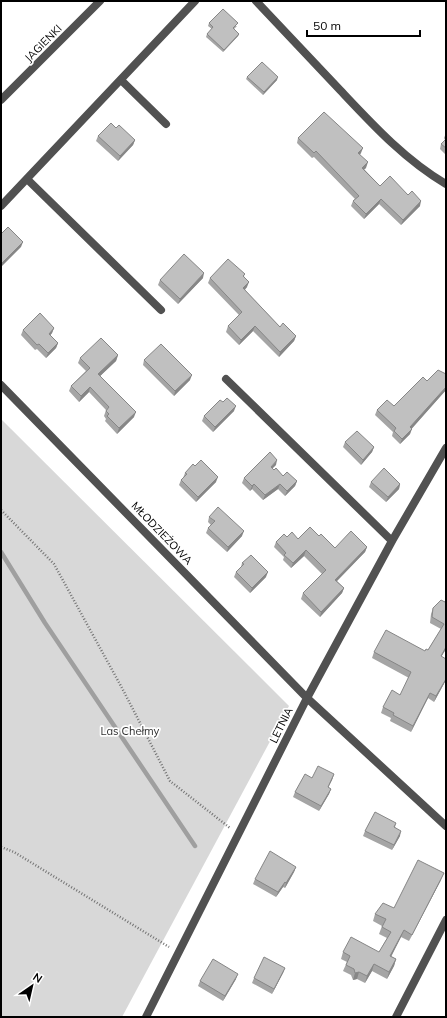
<svg xmlns="http://www.w3.org/2000/svg" width="447" height="1018" viewBox="0 0 447 1018" font-family="Mulish,sans-serif">
	<rect width="100%" height="100%" fill="#fff"/>
	<path fill="#d8d8d8" d="M1,419l288,287 -167,311h-121z"/>
	<g fill="none" stroke-linecap="round" stroke-linejoin="round">
		<path stroke="#9f9f9f" stroke-width="4.5" d="M1,552l44,71 150,223"/>
		<path stroke="#737373" stroke-width="2.5" stroke-dasharray="1 2" stroke-linecap="butt" d="M1,510l53,54 68,124 48,93 60,47
			M1,847l13,5 155,95"/>
		<path stroke="#515151" stroke-width="8" d="M121,80l45,44"/>
		<path stroke="#515151" stroke-width="8" d="M256,1c28,30 56,59 84,89 32,34 65,70 106,94
			M1,100l99,-99
			M27,179l134,131
			M1,206l194,-205
			M226,379l166,162
			M1,385l306,313 139,128
			M146,1017l161,-319 85,-157 54,-93
			M396,1017l50,-97"/>
	</g>
	<path fill="#a5a5a5" d="M209,23l28,3 -3,3 5,5 -1,2 -15,16 -17,-15 1,-3 5,-5 -4,-3z
		M247,77l30,3 -14,15 -17,-16z
		M116,128l19,12 -2,5 -15,16 -22,-20 2,-5z
		M446,133v22l-6,-6 1,-5 4,-4 -1,-2z
		M298,138l63,15 -1,1 6,14 -2,1 16,17 40,20 -19,19 -22,-21 -15,15 -13,-13 2,-5 2,-2 -41,-42 -2,1 -15,-15z
		M245,274l-1,2 3,11 -2,3 35,37 16,9 -2,5 -15,16 -26,-26 -14,14 -13,-13 2,-6 11,-11 -31,-32 2,-5z
		M203,278l-25,26 -20,-19 2,-5z
		M54,328l-2,5 -2,3 8,7 -2,5 -10,10 -9,-9 -2,1 -14,-15 2,-5z
		M118,355l-2,6 -16,15 34,41 -17,17 -12,-13 1,-2 -2,-3 2,-6 -17,-18 -10,10 -10,-11 2,-5 15,-15 -8,-8 2,-5z
		M144,360l46,20 -16,16 -31,-31z
		M446,374v16l-35,39 -1,5 -10,10 -8,-8 1,-4 -18,-17 2,-5 17,-4 33,-25z
		M223,402l11,9 -21,21 -11,-11 2,-5z
		M345,442l29,5 -2,5 -11,13 -18,-18z
		M276,465l-4,3 2,2 9,6 14,5 -2,5 -10,10 -7,-7 -15,11 -11,-11 -2,2 -8,-8 2,-5z
		M195,466l21,16 -20,20 -17,-17 2,-5 2,-2 2,-5z
		M371,482l29,2 -1,5 -13,13 -17,-15z
		M209,517l33,19 -15,16 -21,-19 2,-5 3,-3 -3,-3z
		M319,536l16,12 32,-1 -2,5 -28,29 7,7 -2,5 -22,24 -19,-18 2,-6 19,-19 -18,-18 -13,12 -8,-8 1,-3 -10,-10 2,-5 11,-5 11,2z
		M242,563l24,14 -16,16 -16,-16 2,-5 5,-5z
		M446,600v49l-5,8 5,2v21l-12,22 -6,-4 -17,34 -21,-11 1,-3 -10,-5 2,-6 17,-12 9,-17 -37,-20 2,-6 51,-1 3,-1 13,-21 -11,-6 1,-9 2,-6 12,-6z
		M334,774l-2,6 -4,7 3,2 -2,5 -10,17 -26,-14 2,-5 17,-14z
		M396,823l-1,4 5,9 -8,14 -29,-14 2,-5z
		M296,867l-2,5 -9,16 -2,-1 -7,10 -23,-13 2,-5z
		M441,880l-32,61 -8,-4 -10,19 5,3 -2,7 -7,13 -15,-8 -7,12 -8,-4 -4,1 -2,-5 -8,-4 4,-9 -6,-3 2,-7h36l8,-14 -8,-4 3,-8 -9,-5 2,-7 19,-6z
		M285,968l-2,5 -11,21 -20,-11 2,-5z
		M236,979l-13,22 -25,-15 2,-5z"/>
	<path fill="#868686" d="M239,34l-1,2 -15,16 1,-2z
		M278,77l-1,3 -14,15 1,-3z
		M135,140l-2,5 -15,16 2,-5z
		M363,148l-2,5 -4,5 1,-5z
		M368,162l-2,6 -6,5 2,-5z
		M381,199l-2,5 -15,15 2,-5z
		M421,201l-1,5 -19,19 2,-5z
		M23,242l-2,5 -20,20v-3z
		M204,273l-1,5 -25,26 2,-5z
		M249,282l-2,5 -6,6 2,-5z
		M255,326l-2,5 -14,14 2,-5z
		M54,328l-2,5 -5,6 2,-5z
		M296,336l-2,5 -15,16 1,-5z
		M58,343l-2,5 -10,10 2,-5z
		M118,355l-2,6 -19,18 1,-5z
		M192,375l-2,5 -16,16 1,-5z
		M90,387l-1,5 -10,10 2,-6z
		M446,387v3l-38,43 2,-6z
		M236,406l-2,5 -21,21 2,-5z
		M136,412l-2,5 -17,17 2,-6z
		M412,429l-2,5 -10,10 2,-5z
		M374,447l-2,5 -11,13 2,-5z
		M277,460l-1,5 -7,7 2,-5z
		M218,477l-2,5 -20,20 2,-5z
		M297,481l-2,5 -10,10 2,-5z
		M254,484l-2,5 -2,2 2,-5z
		M280,484l-2,5 -15,11 2,-5z
		M400,484l-1,5 -13,13 2,-5z
		M244,531l-2,5 -15,16 1,-5z
		M367,547l-2,5 -32,33 2,-5z
		M306,550l-2,6 -13,12 2,-5z
		M268,572l-2,5 -16,16 2,-5z
		M344,588l-2,5 -22,24 1,-5z
		M446,647v2l-8,13 3,-6z
		M446,679v1l-12,22 2,-6z
		M430,693l-2,5 -17,34 2,-6z
		M334,774l-2,6 -6,12 2,-5z
		M331,789l-2,5 -10,17 2,-5z
		M401,831l-1,5 -8,14 2,-5z
		M296,867l-2,5 -9,16 1,-5z
		M444,873l-3,7 -32,61 3,-6z
		M285,882l-2,5 -7,10 2,-5z
		M404,930l-3,7 -13,26 2,-7z
		M396,959l-2,7 -7,13 2,-7z
		M374,964l-2,7 -7,12 2,-7z
		M285,968l-2,5 -11,21 2,-5z
		M359,972l-2,7 -4,1 2,-7z
		M238,974l-2,5 -13,22 2,-5z"/>
	<path fill="#c0c0c0" stroke="#868686" d="M223,9l15,14 -5,5 6,6 -15,16 -17,-16 6,-7 -4,-4z
		M262,62l16,15 -14,15 -17,-15z
		M324,112l39,36 -5,5 10,9 -6,6 18,18 10,-10 18,19 4,-4 9,10 -18,19 -22,-21 -15,15 -13,-13 6,-5 -43,-45 -2,2 -16,-15z
		M111,123l5,5 3,-3 16,15 -15,16 -22,-20z
		M446,139v9l-5,-4z
		M8,227l15,15 -22,22v-30z
		M184,254l20,19 -24,26 -20,-19z
		M228,259l17,15 -2,2 6,6 -6,6 37,39 3,-4 13,13 -16,16 -25,-26 -14,14 -13,-14 14,-14 -32,-34z
		M40,313l14,15 -5,6 9,9 -10,10 -9,-9 -2,1 -14,-15z
		M101,338l17,17 -20,19 38,38 -17,16 -12,-12 2,-2 -3,-3 3,-4 -19,-20 -9,9 -10,-10 19,-18 -10,-10z
		M161,344l31,31 -17,16 -31,-31z
		M438,370l8,4v13l-36,40 2,2 -10,10 -8,-8 2,-3 -19,-18 10,-10 7,6 29,-29 4,4z
		M227,398l9,8 -21,21 -11,-11 16,-16 3,2z
		M357,431l17,16 -11,13 -18,-18z
		M270,452l7,8 -6,7 3,3 2,-2 7,8 4,-4 10,9 -10,10 -7,-7 -15,11 -11,-11 -2,2 -8,-8z
		M201,460l17,17 -20,20 -17,-17 6,-6 -2,-1 8,-9 2,2z
		M384,468l16,16 -12,13 -17,-15z
		M218,507l26,24 -16,16 -20,-19 7,-7 -6,-4z
		M310,527l9,9 2,-2 14,14 16,-17 16,16 -32,33 9,8 -23,24 -18,-19 23,-23 -20,-20 -13,13 -9,-8 2,-2 -10,-11 8,-8 3,3 5,-5 6,7z
		M251,555l17,17 -16,16 -16,-16 8,-8 -2,-1z
		M441,600l4,2 1,-2v47l-5,9 5,3v20l-10,17 -6,-3 -17,33 -20,-11 1,-2 -11,-6 9,-17 8,5 11,-23 -37,-20 12,-22 39,21 1,-2 2,1 16,-26 -12,-7 1,-9z
		M318,766l16,8 -6,13 3,2 -10,17 -26,-14 10,-18 7,4z
		M375,812l21,11 -2,4 7,4 -7,14 -29,-14z
		M270,851l26,16 -10,16 -1,-1 -7,10 -23,-13z
		M418,860l26,13 -32,62 -8,-5 -14,26 6,3 -7,13 -15,-8 -7,12 -8,-4 -4,1 -1,-4 -8,-4 4,-9 -7,-4 8,-15 28,15 12,-20 -9,-5 4,-8 -11,-5 8,-11 11,5z
		M264,957l21,11 -11,21 -20,-11z
		M213,959l25,15 -13,22 -25,-15z"/>
	<g text-anchor="middle" dominant-baseline="central" stroke-width="3.5" stroke-linejoin="round" paint-order="stroke">
		<g font-size="11" fill="#000" stroke="#fff">
			<text transform="translate(43 43) rotate(-45)">JAGIENKI</text>
			<text transform="translate(162 533) rotate(46)">MŁODZIEŻOWA</text>
			<text transform="translate(281 725) rotate(-64)">LETNIA</text>
		</g>
		<g font-size="11" fill="#2f2f2f" stroke="#fff">
			<text x="130" y="731">Las Chełmy</text>
		</g>
	</g>
	<rect width="447" height="1018" fill="none" stroke="#000000" stroke-width="4"/>
	<g transform="translate(32 986) rotate(34)" stroke="#ffffff" stroke-width="3" paint-order="stroke">
	<path d="M0-3L7 15L0 10L-7 15Z" fill="#000000"/>
	<text y="-6" font-size="11" font-weight="bold" text-anchor="middle" fill="#000000">N</text>
	</g>
	<path d="M307 30v6h113v-6" fill="none" stroke="#000000" stroke-width="2"/>
	<text x="313" y="30" font-size="12" fill="#000000" stroke="#ffffff" stroke-width="3" paint-order="stroke">50 m</text>
</svg>
